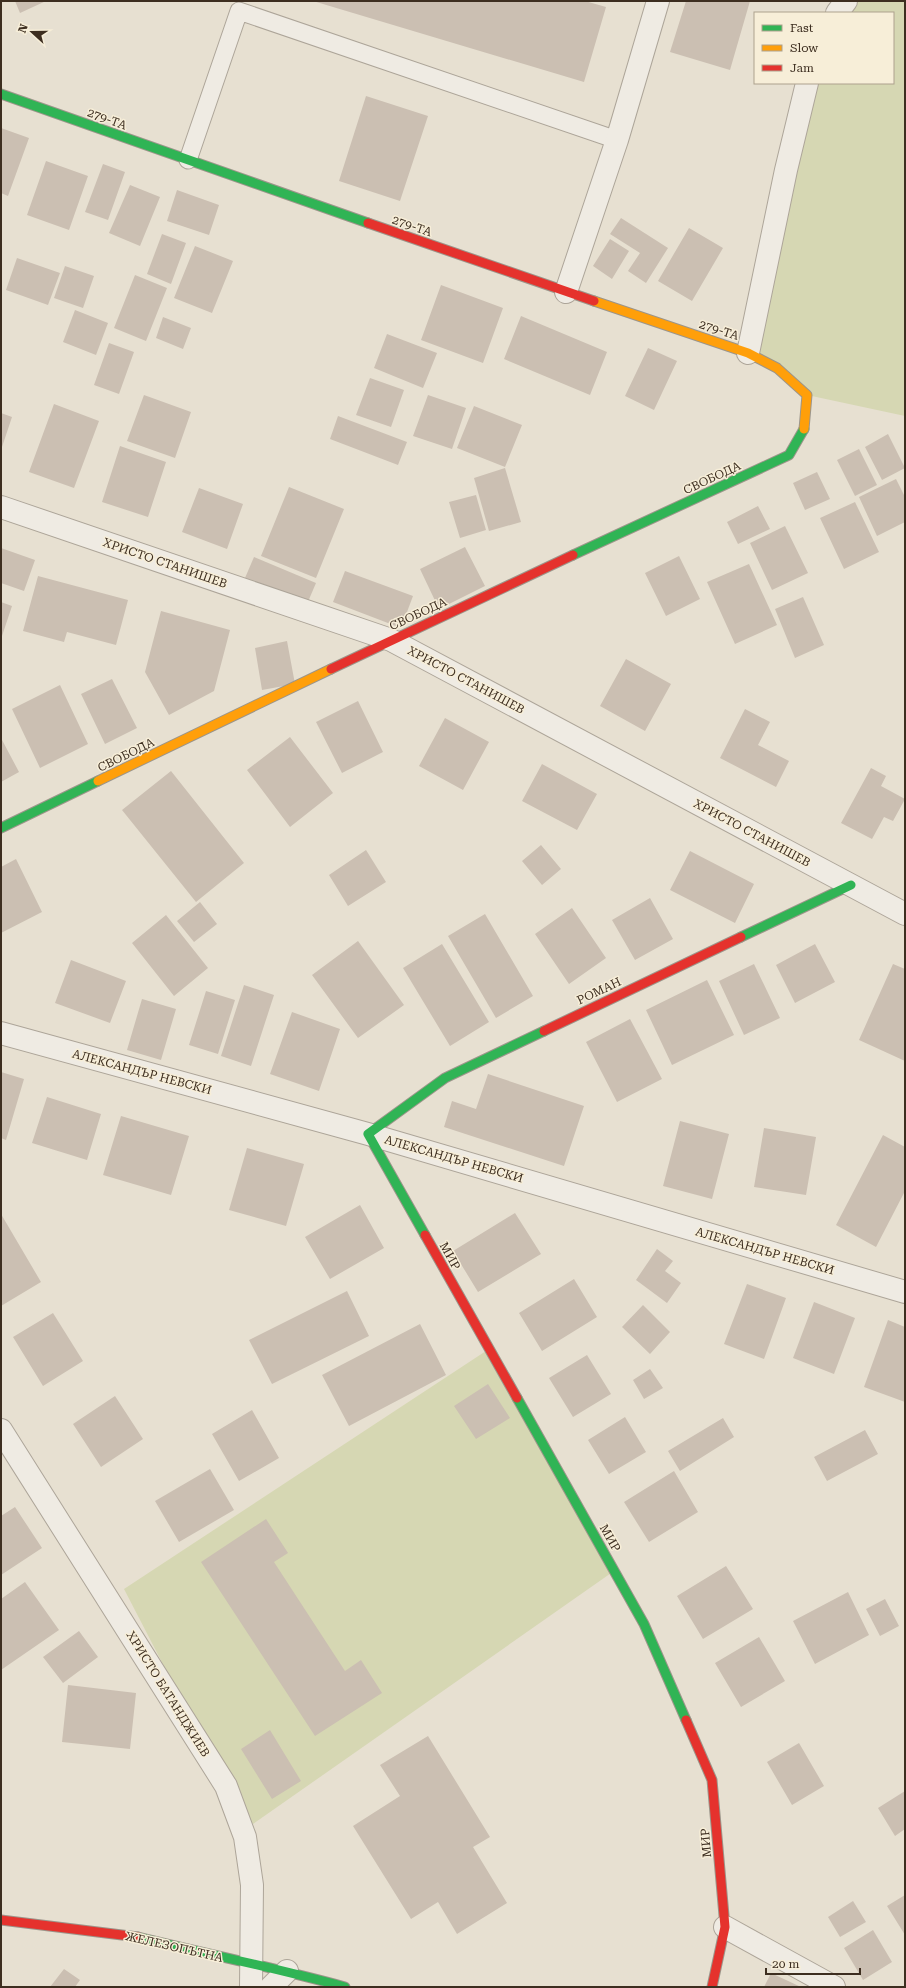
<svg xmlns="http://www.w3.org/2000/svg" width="906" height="1988" viewBox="0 0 906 1988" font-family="'Roboto Serif',serif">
	<rect width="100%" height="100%" fill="#e7e0d1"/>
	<path fill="#d6d7b3" d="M846,1h59v415l-98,-21 -59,-42 59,-270h86v-70h-56z
		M489,1349l125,222 -361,253 -27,-38 -102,-197z"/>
	<path fill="#cbbfb2" d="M15,1h31l-26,12z
		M313,1h272l21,6 -22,75z
		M686,1h64l-20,69 -60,-18z
		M366,96l62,20 -28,85 -61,-20z
		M1,128l28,10 -21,58 -7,-3z
		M46,161l42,15 -19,54 -42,-15z
		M103,164l22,8 -17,48 -23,-8z
		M130,185l30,12 -20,49 -31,-13z
		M177,190l42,15 -10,30 -42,-14z
		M621,218l47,30 -22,35 -18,-12 12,-18 -30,-19z
		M689,228l34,20 -31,53 -34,-20z
		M162,234l24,9 -15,41 -24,-10z
		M610,239l19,12 -17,28 -19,-13z
		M195,246l38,15 -21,52 -38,-15z
		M17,258l43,15 -12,32 -42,-15z
		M65,266l29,10 -11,32 -29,-10z
		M135,275l32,13 -21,53 -32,-13z
		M441,285l62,23 -20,55 -62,-23z
		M75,310l33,13 -12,32 -33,-13z
		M521,316l86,36 -17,43 -86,-36z
		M163,317l28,11 -8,21 -27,-11z
		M387,334l50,19 -14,35 -49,-20z
		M109,343l25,9 -15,42 -25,-9z
		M648,348l29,13 -23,49 -29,-14z
		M370,378l34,12 -13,37 -35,-12z
		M144,395l47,17 -16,46 -48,-17z
		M428,395l38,13 -14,41 -39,-13z
		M54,404l45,17 -25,67 -45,-16z
		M474,406l48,19 -17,42 -48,-19z
		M1,413l11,4 -11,33z
		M338,416l69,26 -9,23 -68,-26z
		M888,434l17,34 -23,12 -17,-33z
		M120,446l46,16 -18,55 -46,-15z
		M859,449l18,36 -22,11 -18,-36z
		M505,468l16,54 -32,9 -15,-53z
		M817,472l13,27 -25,11 -12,-27z
		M896,479l9,18v25l-28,14 -18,-39z
		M289,487l55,22 -28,69 -55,-22z
		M199,488l44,16 -16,45 -45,-17z
		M476,495l10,35 -26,8 -11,-36z
		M855,502l24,50 -35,17 -24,-51z
		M758,506l12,23 -32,15 -11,-22z
		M785,526l23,47 -36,17 -22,-47z
		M465,547l20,39 -46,23 -19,-40z
		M1,548l34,12 -11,31 -23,-8z
		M679,556l21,43 -34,17 -21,-43z
		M254,557l62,26 -9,21 -62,-26z
		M749,564l28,61 -42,19 -28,-62z
		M345,571l68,25 -12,32 -68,-26z
		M38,576l90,24 -12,45 -49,-13 -3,10 -41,-11z
		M803,597l21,48 -29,13 -20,-49z
		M1,602l11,4 -11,33z
		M161,611l69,19 -16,61 -45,24 -24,-43z
		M287,641l8,43 -33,6 -7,-42z
		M626,659l45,25 -26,47 -45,-25z
		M112,679l25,49 -32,16 -24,-50z
		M60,685l28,59 -48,24 -28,-59z
		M358,701l25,51 -41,21 -26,-51z
		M745,709l25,13 -12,23 31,16 -13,26 -56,-29z
		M445,718l44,24 -26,48 -44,-24z
		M290,737l43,56 -43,34 -43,-57z
		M1,738l18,34 -18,10z
		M542,764l55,30 -20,36 -55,-29z
		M871,768l15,8 -5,10 24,13 -12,22 -9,-4 -12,22 -31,-16z
		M171,771l73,92 -48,39 -74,-92z
		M541,845l20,24 -19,16 -20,-24z
		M366,850l20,32 -38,24 -19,-31z
		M690,851l64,33 -19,39 -65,-33z
		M16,859l26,53 -41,21v-66z
		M650,898l23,41 -38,21 -23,-40z
		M200,902l17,22 -23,18 -17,-21z
		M572,908l34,50 -37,26 -34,-50z
		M485,914l48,82 -37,22 -48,-82z
		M166,915l42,53 -34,28 -42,-53z
		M358,941l46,64 -46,33 -46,-63z
		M442,944l47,78 -39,24 -47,-78z
		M815,944l20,38 -40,21 -19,-38z
		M71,960l55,21 -16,42 -55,-20z
		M754,964l26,54 -36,17 -25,-54z
		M893,964l12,5v92l-46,-21z
		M707,980l27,55 -62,30 -26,-55z
		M244,985l30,10 -23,71 -30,-10z
		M206,991l29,9 -17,54 -29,-9z
		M142,999l34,10 -15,51 -34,-10z
		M292,1012l48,17 -21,62 -49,-17z
		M630,1019l32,60 -45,23 -31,-60z
		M1,1072l23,7 -18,61 -5,-2z
		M488,1074l96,32 -20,60 -120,-39 8,-26 24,8z
		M47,1097l54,17 -14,46 -55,-17z
		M121,1116l68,20 -18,59 -68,-20z
		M680,1121l49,13 -17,65 -49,-13z
		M764,1128l52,9 -10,58 -52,-8z
		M883,1135l22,12v44l-29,56 -40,-22z
		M247,1148l57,16 -18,62 -57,-16z
		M360,1205l24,43 -54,31 -25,-42z
		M515,1213l26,41 -63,38 -25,-41z
		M1,1214l40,68 -40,24z
		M657,1249l16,12 -8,10 16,12 -14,20 -31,-23z
		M574,1279l23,38 -55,34 -23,-38z
		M747,1284l39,14 -22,61 -40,-15z
		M347,1291l22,45 -97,48 -23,-44z
		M814,1302l41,16 -21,56 -41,-16z
		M643,1305l27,27 -20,22 -28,-27z
		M53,1313l30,48 -40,25 -30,-49z
		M888,1320l17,7v75l-41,-15z
		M420,1324l26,51 -97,51 -27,-51z
		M587,1355l24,39 -38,23 -24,-39z
		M650,1369l13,19 -19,11 -11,-19z
		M488,1384l22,34 -34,21 -22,-33z
		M115,1396l28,43 -42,28 -28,-43z
		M252,1410l27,48 -40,23 -27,-47z
		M625,1417l21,35 -37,22 -21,-34z
		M723,1418l11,19 -54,34 -12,-20z
		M865,1430l13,24 -51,27 -13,-24z
		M210,1469l24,41 -55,32 -24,-41z
		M674,1471l24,41 -49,30 -25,-40z
		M15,1507l27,41 -41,27v-59z
		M266,1519l22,34 -14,9 71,109 16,-11 21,33 -67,43 -114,-174z
		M726,1566l27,43 -50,30 -26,-43z
		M25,1582l34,48 -58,40v-71z
		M848,1592l21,43 -54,29 -22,-43z
		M885,1599l14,27 -19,10 -14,-27z
		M79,1631l19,26 -35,26 -20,-26z
		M759,1637l26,44 -44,26 -26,-44z
		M68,1685l68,8 -6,56 -68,-7z
		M270,1730l31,51 -29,18 -31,-50z
		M428,1736l62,101 -17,10 34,56 -50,31 -19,-32 -27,17 -58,-93 47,-30 -20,-31z
		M799,1743l25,43 -32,19 -25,-43z
		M905,1791v38l-10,7 -17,-28z
		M905,1895v40l-18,-29z
		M853,1901l13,21 -26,15 -12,-20z
		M873,1930l19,32 -29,18 -19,-32z
		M64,1969l16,11 -5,7h-25z
		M771,1973l30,14h-37z"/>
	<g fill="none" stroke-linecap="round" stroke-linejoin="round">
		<defs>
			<path id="lane" d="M188,160l51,-149 378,129"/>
			<path id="street" d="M837,13l9,-12
				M566,292l51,-152 41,-139
				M748,353l38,-183 21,-87
				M1,507l390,133 514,274
				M1,1033l367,101 537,158
				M1,1430l225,356 19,51 7,48 -1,102
				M725,1927l109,60
				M271,1987l16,-16"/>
			<path id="fast" d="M1,94l367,129
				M573,555l216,-100 15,-26
				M1,828l97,-47
				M741,937l110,-52
				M425,1235l-57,-101 77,-56 99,-47
				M517,1398l127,226 42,96
				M138,1937c69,17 138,31 207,50"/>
			<path id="slow" d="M594,301l154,52 29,15 30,27 -3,34
				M98,781l233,-112"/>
			<path id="jam" d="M368,223l226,78
				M331,669l242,-114
				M544,1031l197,-94
				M425,1235l92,163
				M686,1720l26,60 13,147 -13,60
				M1,1920l137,17"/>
		</defs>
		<use href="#lane" stroke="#ada599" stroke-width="19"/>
		<use href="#street" stroke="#ada599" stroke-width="24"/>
		<use href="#fast" stroke="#9c958a" stroke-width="11"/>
		<use href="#slow" stroke="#9c958a" stroke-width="11"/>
		<use href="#jam" stroke="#9c958a" stroke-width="11"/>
		<use href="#lane" stroke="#efebe3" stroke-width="17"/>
		<use href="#street" stroke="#efebe3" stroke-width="22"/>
		<use href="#fast" stroke="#30b455" stroke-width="9"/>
		<use href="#slow" stroke="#ff9f0a" stroke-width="9"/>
		<use href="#jam" stroke="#e5322d" stroke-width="9"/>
	</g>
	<g text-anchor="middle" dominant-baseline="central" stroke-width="3" stroke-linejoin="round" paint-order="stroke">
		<g font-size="12" fill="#3d2e20" stroke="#f7eed8">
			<text transform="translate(107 119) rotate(20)">279-ТА</text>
			<text transform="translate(412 226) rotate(19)">279-ТА</text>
			<text transform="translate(719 330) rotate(18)">279-ТА</text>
			<text transform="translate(712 478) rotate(-25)">СВОБОДА</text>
			<text transform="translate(165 563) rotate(19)">ХРИСТО СТАНИШЕВ</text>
			<text transform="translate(418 614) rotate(-25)">СВОБОДА</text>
			<text transform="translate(466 680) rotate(28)">ХРИСТО СТАНИШЕВ</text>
			<text transform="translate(126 755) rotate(-26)">СВОБОДА</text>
			<text transform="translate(752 833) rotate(28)">ХРИСТО СТАНИШЕВ</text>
			<text transform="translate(599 991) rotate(-25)">РОМАН</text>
			<text transform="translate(142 1072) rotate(15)">АЛЕКСАНДЪР НЕВСКИ</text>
			<text transform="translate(454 1159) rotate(16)">АЛЕКСАНДЪР НЕВСКИ</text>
			<text transform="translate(765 1251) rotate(16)">АЛЕКСАНДЪР НЕВСКИ</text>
			<text transform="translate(450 1256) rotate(61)">МИР</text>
			<text transform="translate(610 1538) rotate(60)">МИР</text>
			<text transform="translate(168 1694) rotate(58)">ХРИСТО БАТАНДЖИЕВ</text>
			<text transform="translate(706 1843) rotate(-95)">МИР</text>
			<text transform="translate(174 1947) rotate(13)">ЖЕЛЕЗОПЪТНА</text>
		</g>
	</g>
	<rect width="906" height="1988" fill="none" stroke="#3d2e20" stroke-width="4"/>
	<rect x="754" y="12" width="140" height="72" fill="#f7eed8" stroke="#ada18e"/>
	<rect x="762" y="25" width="20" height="6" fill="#30b455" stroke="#ada18e"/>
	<text x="790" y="32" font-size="12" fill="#3d2e20">Fast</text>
	<rect x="762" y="45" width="20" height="6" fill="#ff9f0a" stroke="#ada18e"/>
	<text x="790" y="52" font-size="12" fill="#3d2e20">Slow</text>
	<rect x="762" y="65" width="20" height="6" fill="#e5322d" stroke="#ada18e"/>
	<text x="790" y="72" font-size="12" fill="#3d2e20">Jam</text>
	<g transform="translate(32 32) rotate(291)" stroke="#f7eed8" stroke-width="3" paint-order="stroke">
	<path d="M0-3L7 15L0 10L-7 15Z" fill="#3d2e20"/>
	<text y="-6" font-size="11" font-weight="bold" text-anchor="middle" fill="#3d2e20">N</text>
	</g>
	<path d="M766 1968v6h94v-6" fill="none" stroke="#3d2e20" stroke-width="2"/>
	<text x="772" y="1968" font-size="12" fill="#3d2e20" stroke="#f7eed8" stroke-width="3" paint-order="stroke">20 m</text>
</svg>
